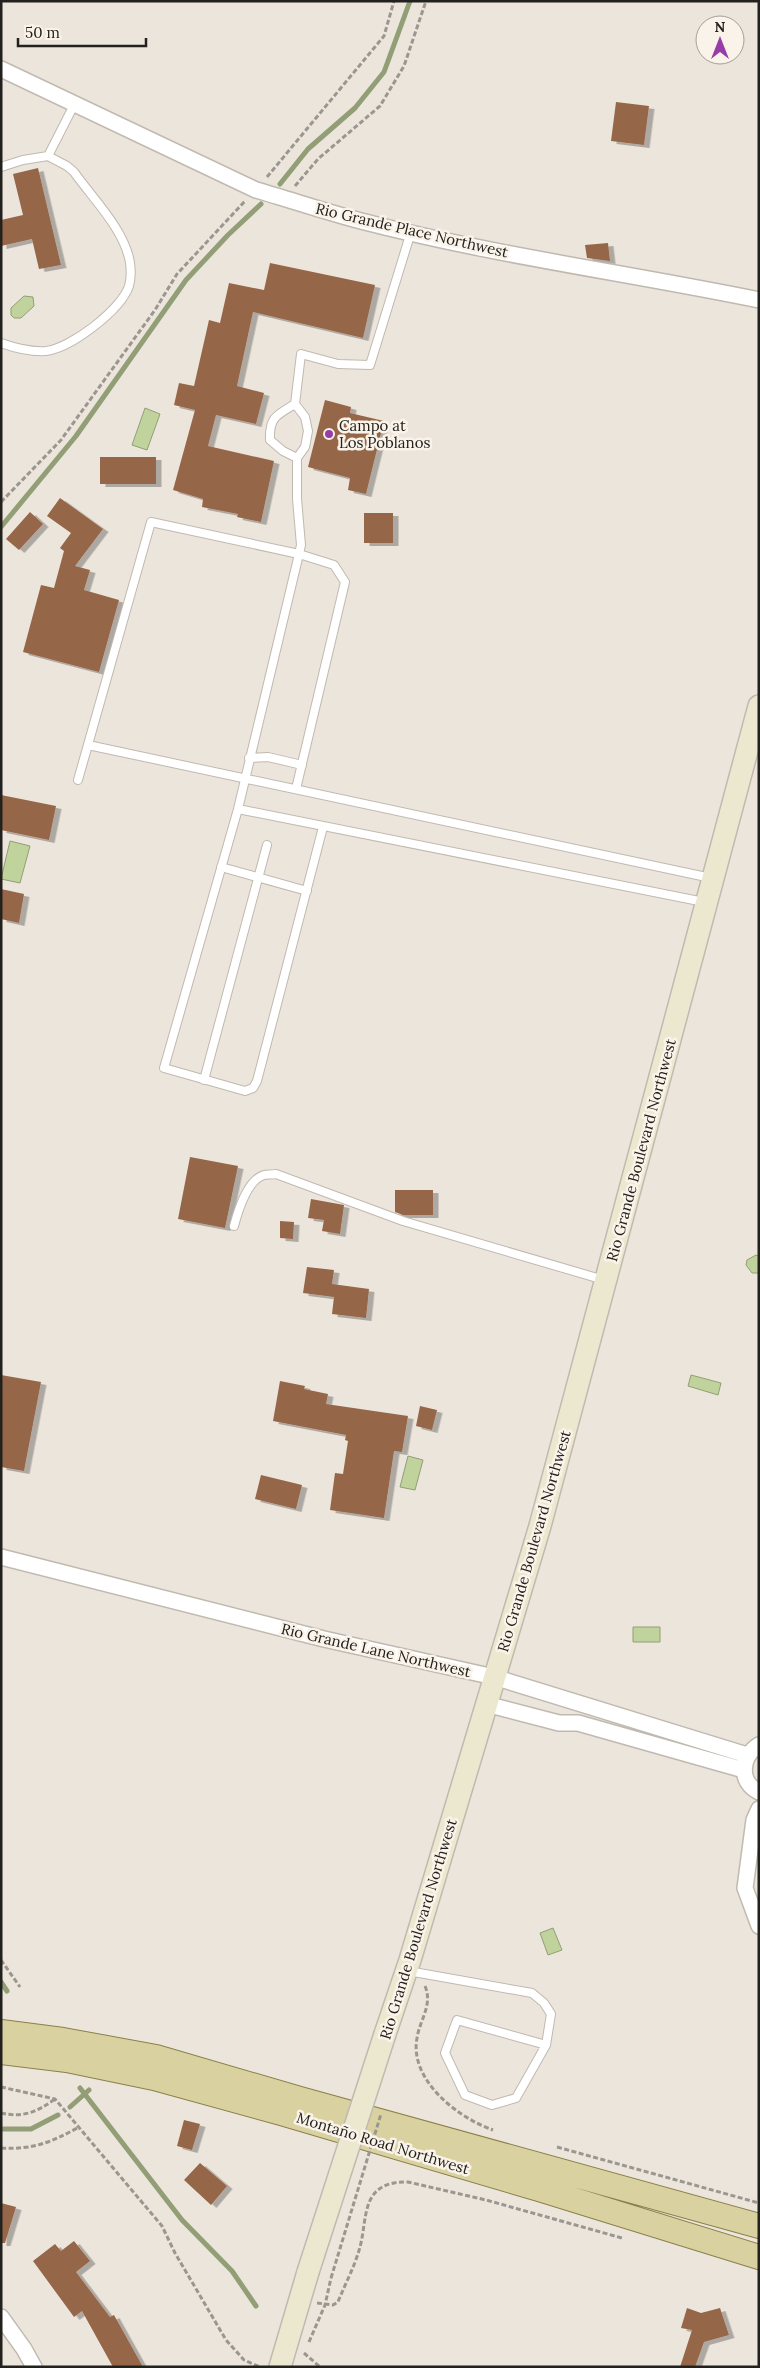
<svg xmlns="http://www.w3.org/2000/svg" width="760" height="2368" viewBox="0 0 760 2368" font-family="Lora,serif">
	<defs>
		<filter id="shadow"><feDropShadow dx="5.5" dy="3" stdDeviation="0" flood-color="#0004"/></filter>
	</defs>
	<rect width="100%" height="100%" fill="#ece5dc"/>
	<path fill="#c1d39c" stroke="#929e76" d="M24,296l9,1 1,9 -13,12h-7l-3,-3v-7z
		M145,408l15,6 -13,36 -15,-5z
		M10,841l20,5 -10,37 -19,-4z
		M756,1255l3,1v17h-7l-6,-8 1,-5z
		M691,1375l30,8 -3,12 -30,-9z
		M408,1456l15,4 -8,30 -15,-3z
		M633,1627h27v15h-27z
		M553,1928l9,22 -14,5 -8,-22z"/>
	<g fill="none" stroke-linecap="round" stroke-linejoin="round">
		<path stroke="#929e76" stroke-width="5" d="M280,184l28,-35 47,-41 29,-36 26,-71
			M1,527l75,-91 110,-156 42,-45 33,-31
			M1,1982l6,9
			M80,2088l102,132 50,51 24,35
			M70,2107l19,-17
			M1,2129h30l27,-14"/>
	</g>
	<path fill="#966648" filter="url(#shadow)" d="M616,102l33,4 -5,39 -33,-4z
		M38,168l23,97 -22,4 -7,-30 -31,7v-26l22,-5 -10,-41z
		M608,243l2,18 -23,-3 -2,-13z
		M270,263l105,22 -12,53 -110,-26 -16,74 27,7 -8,31 -40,-9 -8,31 66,15 -13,61 -24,-5 1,-3 -36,-7 1,-8 -30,-9 22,-80 -21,-5 5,-22 15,3 15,-66 11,3 9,-40 35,7z
		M325,400l26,7 -1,6 34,8 -18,73 -18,-4 2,-12 -42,-11z
		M100,457h56v27h-56z
		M60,498l43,31 -28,37 15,4 -6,20 35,10 -20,72 -76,-20 18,-67 13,3 10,-37 -4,-3 11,-15 -24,-17z
		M30,512l13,12 -24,26 -13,-11z
		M364,513h29v30h-29z
		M1,795l55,11 -7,34 -48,-10z
		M1,889l23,5 -5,29 -18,-4z
		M190,1157l48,9 -13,62 -47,-9z
		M395,1190h38v25h-30l-8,-3z
		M311,1199l33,6 -4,29 -18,-3 2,-11 -16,-2z
		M280,1221l14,1 -1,17 -13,-1z
		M307,1267l27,3 -2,14 37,5 -3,29 -34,-4 2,-17 -31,-4z
		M1,1375l40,7 -17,89 -23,-4z
		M280,1381l25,5 -1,3 24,5 -2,10 82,12 -6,36 -8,-1 -10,67 -54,-8 5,-37 8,1 5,-33 -3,-1 1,-5 -73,-14z
		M420,1406l17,4 -5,20 -16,-4z
		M261,1475l41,10 -6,24 -41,-10z
		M184,2120l16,4 -8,26 -15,-4z
		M200,2163l27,23 -16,19 -27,-25z
		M1,2203l15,4 -11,36h-4z
		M74,2241l16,20 -14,11 34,45 4,-2 29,52h-30l-31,-56 -8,6 -41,-56 22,-17 6,7z
		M687,2308l14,5 19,-5 9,27 -25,7 -9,25h-15l12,-37 -11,-2z"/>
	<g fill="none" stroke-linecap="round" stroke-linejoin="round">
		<defs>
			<path id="lane" d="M1,167l22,-7 25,-4 27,-53
				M1,343c14,5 30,9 45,8 25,-3 75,-41 83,-65 2,-7 2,-16 1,-23 -5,-33 -37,-64 -56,-91l-7,-6 -19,-10
				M295,404c-18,11 -26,13 -25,36l13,11 14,7
				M88,745l623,133
				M249,758l19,-1 34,8
				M78,780l73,-258 148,32 35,11 11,17 -49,207
				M238,809l466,93
				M323,827l-66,254 -4,7 -8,3 -81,-23 74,-259 61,-255 2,-9 -4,-46v-41l8,-11 3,-16 -3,-14 -10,-13 6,-50 37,10 32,1 41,-133
				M221,867l86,24
				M204,1080l63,-235
				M234,1226c4,-15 13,-46 30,-51 3,-1 8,0 12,-1l127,47 201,59
				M408,1971l124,22 12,10 7,11 -5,31 -30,53 -24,7 -27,-10 -20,-42 12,-33 89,25"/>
			<path id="street" d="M1,69l255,121c35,10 70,22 105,31 131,34 266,52 398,79
				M1,1557l323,82 170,38 253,78
				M486,1704l73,19h19l166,47
				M759,1745c-18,11 -21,37 0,47
				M759,1809l-5,11 -9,68 14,38
				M1,2317l23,32 10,18"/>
			<path id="secondary" d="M385,2034l25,-74 130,-434 219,-820
				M280,2367l28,-95"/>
			<path id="primary" d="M1,2032l62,8 93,17 144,42 459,127
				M1,2052l66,8 87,18 127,35 258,76 220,68"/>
		</defs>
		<use href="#lane" stroke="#c0b9b0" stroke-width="10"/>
		<use href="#street" stroke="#c0b9b0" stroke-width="18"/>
		<use href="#secondary" stroke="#c0b9b0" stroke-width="24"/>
		<use href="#primary" stroke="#8a804a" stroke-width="26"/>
		<path stroke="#9b968f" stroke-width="3" stroke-dasharray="5 2.5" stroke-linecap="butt" d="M267,177l117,-141 10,-35
			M295,186l23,-27 62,-53 24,-40 22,-65
			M1,502l60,-62 94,-130 22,-36 69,-74
			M1,1960l19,27
			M425,1986c8,19 -5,33 -8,52 -8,42 41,80 76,92
			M1,2087l54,12 107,127 13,27 51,87 18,20 16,7
			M1,2113c22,5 36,-1 54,-14
			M557,2147l202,56
			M1,2148c32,2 51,-6 78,-21
			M317,2303l16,2 5,-3c7,-18 17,-36 22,-55 8,-30 0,-66 48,-65l78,18 136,38
			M309,2342l16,-37 6,-27
			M304,2353l16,14"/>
		<use href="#lane" stroke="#fff" stroke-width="8"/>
		<use href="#street" stroke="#fff" stroke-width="15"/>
		<use href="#secondary" stroke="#ece8d0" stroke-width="21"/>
		<use href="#primary" stroke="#dad1a1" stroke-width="24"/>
		<defs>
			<path id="secondary-bridge" d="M308,2272l77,-238"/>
		</defs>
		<use href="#secondary-bridge" stroke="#c0b9b0" stroke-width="24" stroke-linecap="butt"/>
		<path stroke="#9b968f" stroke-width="3" stroke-dasharray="5 2.5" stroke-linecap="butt" d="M331,2278l50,-164"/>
		<use href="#secondary-bridge" stroke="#ece8d0" stroke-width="21"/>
	</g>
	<circle fill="#973da8" stroke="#faf3e9" stroke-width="2" cx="329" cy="434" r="5"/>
	<g text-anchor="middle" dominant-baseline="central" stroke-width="5" stroke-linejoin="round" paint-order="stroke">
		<g font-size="15" fill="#23211d" stroke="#faf3e9">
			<text transform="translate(412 230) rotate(13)">Rio Grande Place Northwest</text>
			<text transform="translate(641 1150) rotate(-75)">Rio Grande Boulevard Northwest</text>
			<text transform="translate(534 1541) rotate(-74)">Rio Grande Boulevard Northwest</text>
			<text transform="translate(376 1650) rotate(13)">Rio Grande Lane Northwest</text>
			<text transform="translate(418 1929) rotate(-73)">Rio Grande Boulevard Northwest</text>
			<text transform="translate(383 2143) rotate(17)">Montaño Road Northwest</text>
		</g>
		<g font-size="15" fill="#23211d" stroke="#faf3e9" text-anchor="start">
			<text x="339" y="425">Campo at<tspan x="339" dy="17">Los Poblanos</tspan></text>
		</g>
	</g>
	<rect width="760" height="2368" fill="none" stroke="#23211d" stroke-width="5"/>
	<g transform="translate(720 40)"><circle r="24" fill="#faf3e9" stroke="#a49f97"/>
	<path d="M0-4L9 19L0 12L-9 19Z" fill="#973da8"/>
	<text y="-8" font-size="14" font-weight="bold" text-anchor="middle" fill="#23211d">N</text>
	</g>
	<path d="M18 38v8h128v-8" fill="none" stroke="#23211d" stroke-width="2.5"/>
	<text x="25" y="38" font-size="15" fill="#23211d" stroke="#faf3e9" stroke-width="4" paint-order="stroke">50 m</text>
</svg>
